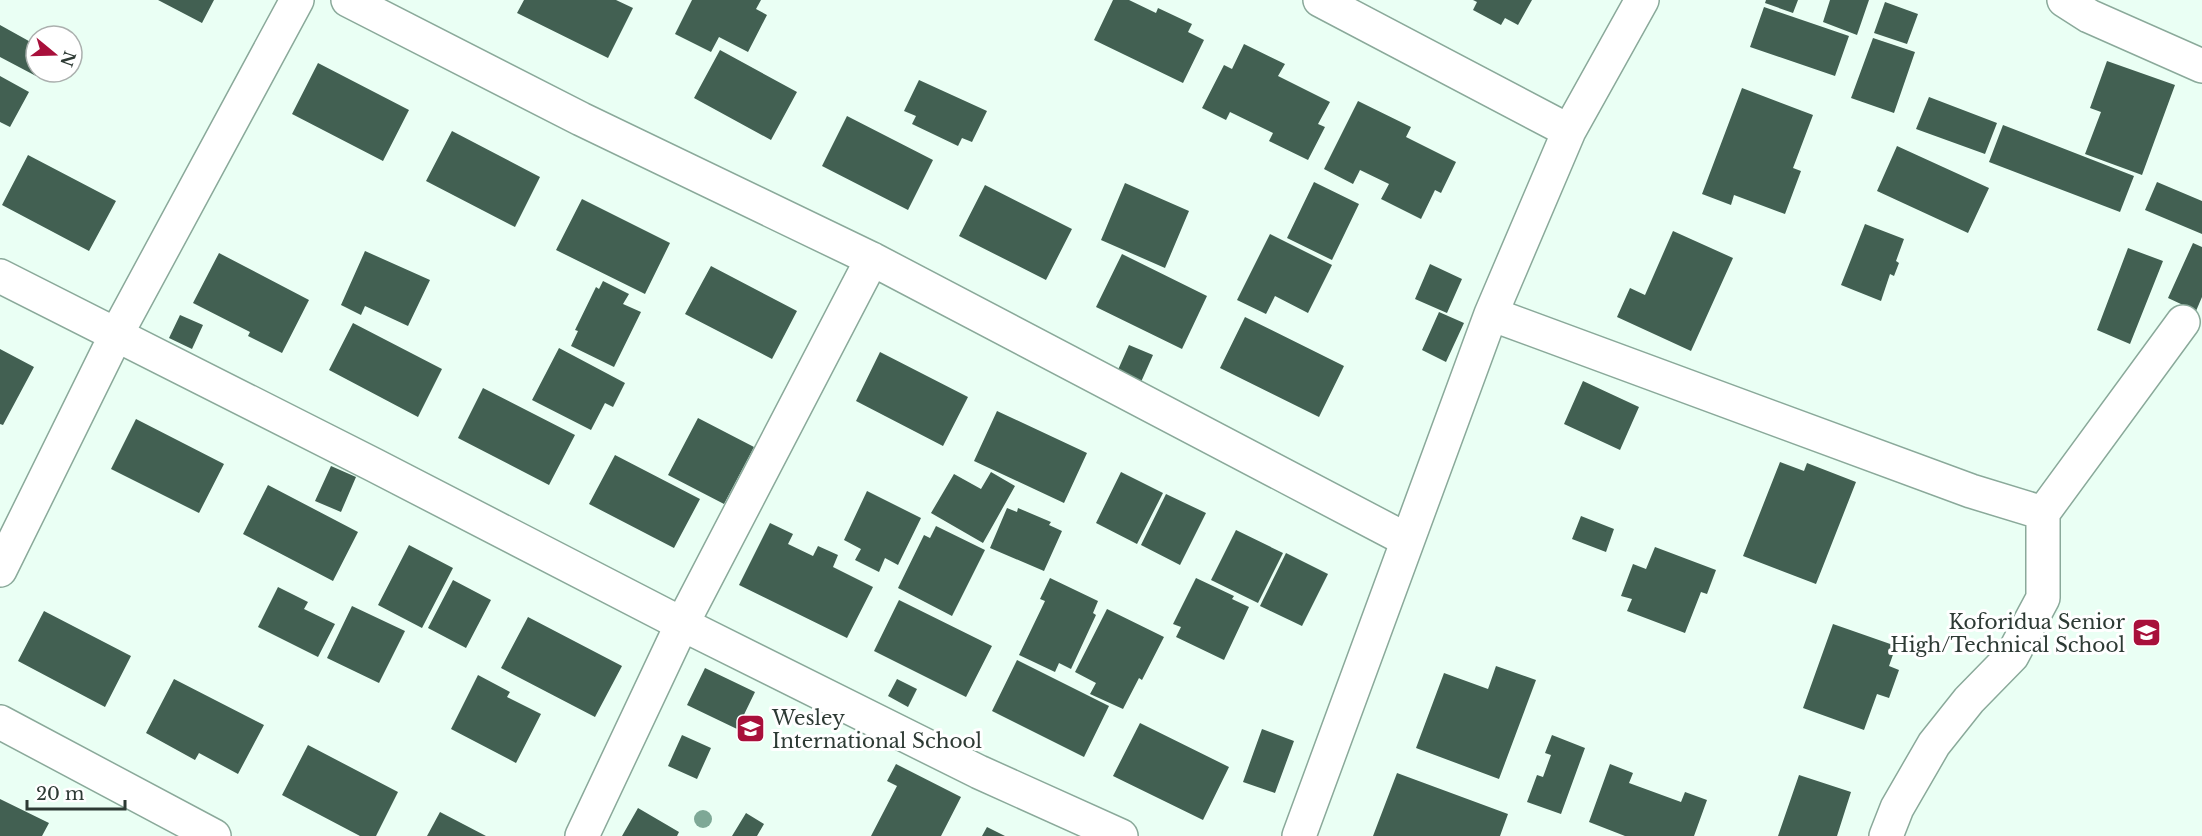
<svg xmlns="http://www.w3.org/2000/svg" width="2202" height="836" viewBox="0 0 2202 836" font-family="'Libre Baskerville',serif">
	<rect width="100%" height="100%" fill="#eafff4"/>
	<path fill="#426052" d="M158,0h56l-12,23z
		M524,0h92l17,8 -25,50 -91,-45z
		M692,0h69l-5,9 11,6 -19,37 -29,-15 -8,15 -36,-18z
		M1113,0h16l27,13 2,-5 34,16 -4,8 16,8 -21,43 -89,-43z
		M1473,0h59l-14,25 -13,-7 -4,7 -28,-15 4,-8z
		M1766,0h32l-5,13 -28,-10z
		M1830,0h39l-12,35 -34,-13z
		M1885,2l33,12 -11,30 -33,-11z
		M1764,7l85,29 -14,40 -85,-29z
		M0,25l36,20v27h2l-2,4 -36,-19z
		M1873,38l42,14 -21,61 -43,-15z
		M1244,44l41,20 -7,12 52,26 -12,22 7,3 -17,33 -39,-19 4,-8 -43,-21 -4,8 -24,-12 22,-43 8,4z
		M720,50l77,42 -26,48 -77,-42z
		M2107,61l68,24 -33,90 -57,-21 16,-42 -11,-4z
		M318,63l91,47 -26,51 -91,-47z
		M0,76l29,16 -19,35 -10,-5z
		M919,80l68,31 -15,31 -10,-4 -4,8 -46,-22 4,-8 -12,-5z
		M1742,88l71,27 -20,53 8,3 -16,43 -51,-19 -3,10 -29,-11z
		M1929,97l68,26 -12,31 -69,-25z
		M1358,101l53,26 -5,10 50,25 -15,31 -6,-3 -14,29 -40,-20 8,-15 -29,-14 -7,14 -29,-15z
		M847,116l86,44 -25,50 -86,-44z
		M2003,125l131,51 -14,36 -131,-50z
		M452,131l88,46 -25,50 -89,-46z
		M1897,146l92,42 -21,45 -91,-42z
		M28,155l88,46 -27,50 -87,-46z
		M1314,182l45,22 -27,56 -45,-22z
		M2157,182l45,19v33l-57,-24z
		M1125,183l64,28 -24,57 -64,-28z
		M985,185l87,44 -26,51 -87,-44z
		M582,199l88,44 -25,51 -89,-44z
		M1865,224l39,15 -8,22 3,2 -5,13 -4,-2 -9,27 -40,-16z
		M1673,231l60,27 -42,93 -74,-34 13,-29 15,7z
		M1270,234l62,31 -24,48 -33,-17 -9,18 -29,-14z
		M2193,243l9,4v50l-6,14 -28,-13z
		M2128,248l35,13 -33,83 -33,-14z
		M365,251l65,29 -22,46 -43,-20 -4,9 -20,-10z
		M219,253l90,47 -27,53 -34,-17 2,-4 -57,-29z
		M1122,254l85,42 -25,53 -86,-42z
		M1430,264l32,15 -15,34 -32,-14z
		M711,266l86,45 -25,48 -87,-45z
		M603,281l26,13 -6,10 18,8 -27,55 -43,-21 7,-15 -3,-1 21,-43 3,2z
		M1439,312l25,11 -18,39 -24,-12z
		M180,315l23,10 -11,24 -23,-11z
		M1245,317l99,49 -25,51 -99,-49z
		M353,323l89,46 -24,48 -89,-47z
		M1129,345l24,10 -12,27 -24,-10z
		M559,348l66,35 -12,24 -8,-4 -14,27 -59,-30z
		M0,349l34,18 -31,58 -3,-1z
		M880,352l88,45 -25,49 -87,-45z
		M1583,381l56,26 -19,43 -56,-26z
		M483,388l92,47 -26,50 -91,-47z
		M997,411l90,42 -23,50 -90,-42z
		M698,418l56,29 -30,57 -56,-29z
		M136,419l88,45 -25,49 -88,-44z
		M615,455l85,44 -26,49 -85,-44z
		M1780,462l24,9 3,-8 49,19 -40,102 -73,-28z
		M331,466l25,11 -15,35 -26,-11z
		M991,472l24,14 -32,57 -52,-30 23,-39 27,15z
		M1121,472l42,21 -26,51 -41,-21z
		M268,485l90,47 -25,49 -90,-47z
		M867,491l54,27 -23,47 -13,-7 -6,14 -24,-12 6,-11 -17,-9z
		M1166,494l40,19 -26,52 -39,-20z
		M1007,508l10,4 1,-4 33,14 -2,3 13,6 -18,40 -54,-23z
		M1581,516l33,13 -8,23 -34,-13z
		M770,523l23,11 -5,10 25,12 5,-10 20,9 -5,12 40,20 -26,51 -108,-53z
		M936,526l49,24 -33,66 -54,-28 26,-53 6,3z
		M1236,530l47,23 -25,50 -47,-23z
		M409,545l44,23 -31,60 -44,-23z
		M1655,547l61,23 -9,24 -6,-2 -16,41 -58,-22 5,-12 -11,-3 12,-32 13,5z
		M1286,553l42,21 -26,52 -42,-20z
		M1050,578l48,23 -5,12 3,2 -25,54 -12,-6 -4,9 -36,-17 26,-54 -5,-2z
		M1196,578l38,18 -2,3 17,8 -25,53 -48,-23 5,-10 -8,-3z
		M453,580l38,20 -25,48 -38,-20z
		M278,587l30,15 -4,7 31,15 -17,33 -60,-30z
		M899,600l93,46 -26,51 -92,-46z
		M352,606l53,25 -26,52 -52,-25z
		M1107,609l57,28 -22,43 -3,-2 -16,31 -33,-15 6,-11 -21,-11z
		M44,611l87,45 -26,51 -87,-46z
		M528,617l94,49 -27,51 -94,-49z
		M1833,624l63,22 -7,20 10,4 -10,28 -12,-4 -13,36 -61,-22z
		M1017,660l92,46 -25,51 -92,-46z
		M1496,666l40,14 -37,99 -83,-31 28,-75 44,16z
		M705,668l50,24 -18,37 -50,-24z
		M478,675l32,17 -3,5 34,17 -25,49 -65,-34z
		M174,679l90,46 -26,49 -39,-21 -4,7 -49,-27z
		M897,679l20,10 -9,18 -20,-11z
		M1140,723l89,44 -26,53 -90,-44z
		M1262,729l32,12 -19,52 -32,-11z
		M682,735l29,13 -14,31 -29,-13z
		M1552,735l33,13 -24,66 -34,-12 10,-27 6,2 8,-22 -6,-2z
		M308,745l90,47 -22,44h-16l-78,-41z
		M896,764l65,33 -20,39h-70l26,-50 -10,-5z
		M1610,764l23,9 -4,10 52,19 4,-10 22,8 -13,36h-69l-36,-14z
		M1397,773l111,41 -8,22h-127z
		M1799,775l52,17 -14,44h-59z
		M0,799l49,24 -7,13h-42z
		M638,808l41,24 -2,4h-55z
		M440,812l46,24h-59z
		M746,813l18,11 -7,12h-25z
		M987,827l18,9h-23z"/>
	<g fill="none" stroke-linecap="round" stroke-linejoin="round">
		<defs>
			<path id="minor" d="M348,0l233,119 291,140 535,281
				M1320,0l249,131
				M2064,0l25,16 113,50
				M0,276l374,189 308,159 297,148 142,64
				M1491,314l480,177 72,22v85l-31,58 -43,44 -35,44 -37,64 -11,28
				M2043,513l140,-191
				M0,570l116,-235 181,-335
				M0,722l214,114
				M582,836l100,-212 190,-365
				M1299,836l192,-522 78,-183 73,-131"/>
		</defs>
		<use href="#minor" stroke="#8aa99a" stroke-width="36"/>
		<use href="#minor" stroke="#fff" stroke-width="33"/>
	</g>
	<circle fill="#7ea896" cx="703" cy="819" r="9"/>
	<defs>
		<symbol id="school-square" viewBox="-11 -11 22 22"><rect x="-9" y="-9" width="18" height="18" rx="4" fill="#a8103b" stroke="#fff"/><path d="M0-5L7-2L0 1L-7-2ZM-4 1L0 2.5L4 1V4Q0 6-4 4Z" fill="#fff"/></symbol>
	</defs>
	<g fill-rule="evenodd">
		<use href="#school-square" x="2130" y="616" width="33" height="33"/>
		<use href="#school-square" x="734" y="712" width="33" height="33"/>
	</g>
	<g text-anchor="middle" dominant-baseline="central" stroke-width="6" stroke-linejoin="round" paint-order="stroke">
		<g font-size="20" fill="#2d3a34" stroke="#fff" text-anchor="end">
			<text x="2125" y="622">Koforidua Senior<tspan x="2125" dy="23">High/Technical School</tspan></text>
			<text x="772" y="718" text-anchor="start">Wesley<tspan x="772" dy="23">International School</tspan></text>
		</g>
	</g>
	<g transform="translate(54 54) rotate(109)"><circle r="28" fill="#ffffff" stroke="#abb0ae" stroke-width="1.5"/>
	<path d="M0-4.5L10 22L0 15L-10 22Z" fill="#a8103b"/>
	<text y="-9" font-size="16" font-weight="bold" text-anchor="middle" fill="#2d3a34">N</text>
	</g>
	<path d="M27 800v9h98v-9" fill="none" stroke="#2d3a34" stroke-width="3"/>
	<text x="36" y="800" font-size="18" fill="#2d3a34" stroke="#ffffff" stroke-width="4.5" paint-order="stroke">20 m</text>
</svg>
